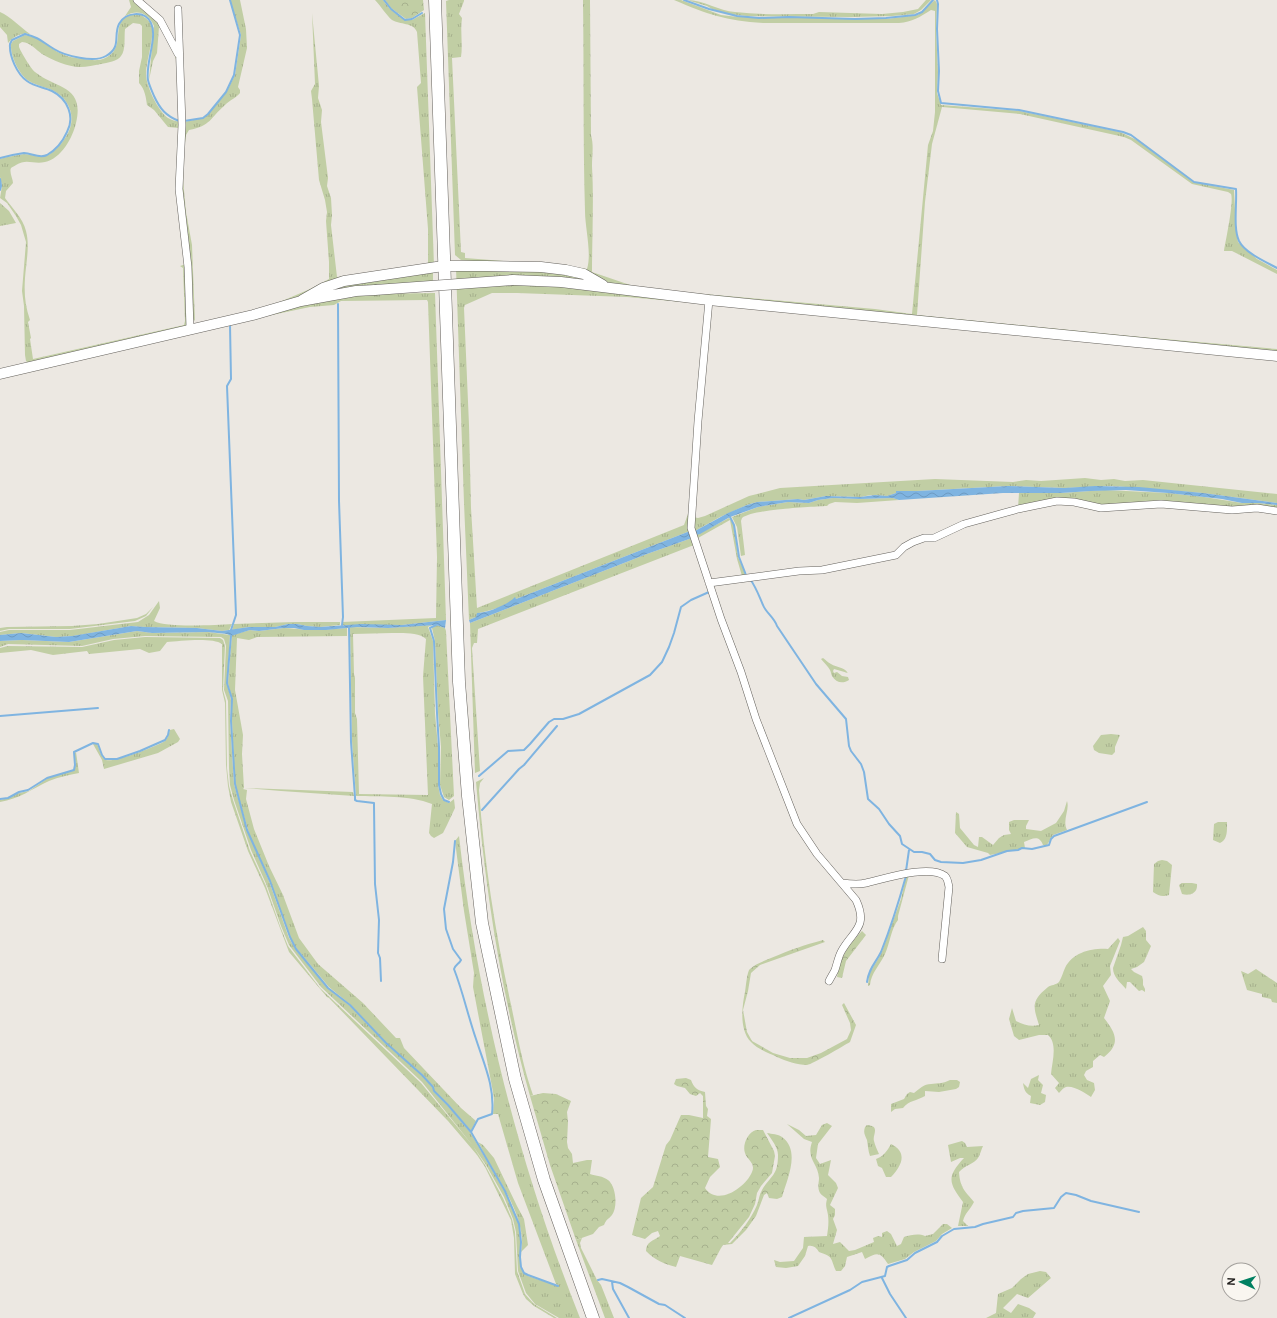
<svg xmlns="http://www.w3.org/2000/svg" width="1277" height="1318" viewBox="0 0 1277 1318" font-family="'DM Sans',sans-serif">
	<defs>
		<pattern id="grass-tufts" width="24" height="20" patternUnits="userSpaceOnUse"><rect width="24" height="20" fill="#c1cea4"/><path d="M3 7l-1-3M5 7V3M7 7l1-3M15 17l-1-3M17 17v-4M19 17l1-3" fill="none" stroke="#a6b08d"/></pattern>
		<pattern id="forest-crowns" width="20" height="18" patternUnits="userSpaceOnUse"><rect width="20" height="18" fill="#c1cea4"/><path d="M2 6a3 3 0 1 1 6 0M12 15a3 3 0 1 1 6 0" fill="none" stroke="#a6b08d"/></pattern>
		<pattern id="water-waves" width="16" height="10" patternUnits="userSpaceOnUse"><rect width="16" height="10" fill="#7fb4e1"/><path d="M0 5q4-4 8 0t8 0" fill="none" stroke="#6d9ac1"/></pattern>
	</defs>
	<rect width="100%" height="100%" fill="#ece8e2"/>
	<path fill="url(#grass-tufts)" fill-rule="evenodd" d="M129,0h5l19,15 25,41v11c-3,-15 -10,-29 -19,-40l-2,26 -4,8 -4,19 5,-54c-6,-13 -16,-17 -29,-10l6,-9z
		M230,0h10l6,29 1,19 -9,39 2,3v3c-4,5 -10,7 -15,12 -15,13 -14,21 -36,25l-3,5 -2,15 -1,30 3,32 6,33 3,76 -2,-2 -12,-117 3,-80 19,-4 5,-4 18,-21 9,-18 6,-40z
		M375,0h8l7,9 15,11h7l13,-7 9,253 -127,28 -32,10 35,-15 19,-10v-17l-3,-41 1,-9 -2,-12 -6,-20 -7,-81 -1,-8 4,-7 -3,-71 7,73 -1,12 4,12 -1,12 7,56 -1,8 4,12 1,17 -1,10 6,52 91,-13v-35l-11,-142 4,-4 -4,-51c-4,-10 -17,-7 -25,-12 -6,-5 -11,-14 -17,-20z
		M449,0h15v1l-5,13 3,4c-2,13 1,26 -1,39l-9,1 9,194 4,1v5l103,8 19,3c5,-16 -2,-41 -2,-58 -2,-70 -1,-141 -2,-211h7l1,135c3,11 1,20 1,31 2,35 0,71 0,106l41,14 14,3 228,20 37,5 16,-169 5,-14 2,-19v-101l-4,-1c-11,7 -19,12 -32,13h-136c-37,-2 -56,-9 -89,-23h7l40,15 17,2 149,2 31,-4 17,-15 2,4 -1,25 2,43 -1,21 4,12 79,6 100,21 19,9 54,41 41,8 2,39 2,13 19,17 20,11v4l-39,-20 -6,-3h-8c2,-12 10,-49 7,-57l-3,-2 -36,-8 -61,-44 -7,-3 -104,-23 -78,-7 -10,37 -7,58 -8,113 214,21 146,13v4l-621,-60 -34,-6 -21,-7 -16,-8 -20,-4 -104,-8 -6,-5 -9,-254z
		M687,0c17,0 32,11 48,12 26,3 52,2 78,2l6,-2 63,2 21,-2 15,-3 8,-9h5l-10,10 -7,4 -22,2 -41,1 -104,-1 -19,-2 -16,-5 -5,-3z
		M0,12c11,5 20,15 30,22 -8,-2 -16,2 -22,9l-1,-8 -7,-8z
		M140,14c5,4 11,7 12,13 2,13 -6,34 -6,47 0,12 12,37 22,44 3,2 8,3 12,4l-1,6 -11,-1 -14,-17 -7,-5c-1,-7 -2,-16 -8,-22v-12l3,-14v-31l-2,-2 -7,-1 -8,6c-1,8 1,21 -4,27 -3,5 -14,7 -20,8 -7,1 -14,3 -21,3 -12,0 -28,-7 -38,-13 -7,-5 -11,-11 -20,-12l-3,2v3c2,5 12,22 16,25 21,17 50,13 41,51 -3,14 -15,36 -31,39 -11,3 -18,-4 -29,3 -1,1 -4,2 -5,3 -2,4 2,11 2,15l-7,8 -1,7c7,10 18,20 21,33 4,15 0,32 -1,47 -1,15 0,28 5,42l-2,2 3,16 -1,1 3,20 151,-34 1,-4 -2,-53 -3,-2 6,-2 1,61 -2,2 -156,37 -3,-3 -1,-6 -1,-49 -2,-15 4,-49 -5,-17 -5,-9 -9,-13 -7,-5 2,-12 -2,-9v-18c6,-2 17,-4 24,-5 8,0 15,5 24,1 8,-4 16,-14 20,-22 8,-16 2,-33 -14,-42 -7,-4 -17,-5 -25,-10 -10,-6 -19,-26 -18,-37l2,-3 12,-6c4,1 10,2 14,4 8,4 13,11 21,14 7,4 16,5 24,6 6,1 13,2 19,0 26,-10 5,-36 27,-44 3,0 7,0 10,-1z
		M0,203l9,8 7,12 -16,3z
		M456,268l102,3 36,11 -50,1 162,21 -79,-7 -110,-4h-25l-27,12 -1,3 5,117 2,83 6,100 207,-83 5,-14 1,20 -174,68 -1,-1c-7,9 -26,12 -36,15l-3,4 -7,3 -5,-117z
		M433,271v14l-111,6 3,-2z
		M435,293l11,326v1l-44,5h-59l-1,-3 94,-4 1,-61 -9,-255 -1,-2 -86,1 -7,4 -24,2 -81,17 71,-20 63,-10z
		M1085,478l16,2 13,-1 11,2 18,-1 134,14v9l-74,-10 -90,-7 -49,2 -56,-2 -91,5h-21v2l-9,3 -16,-1 -11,2 -34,-1 -22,4 -6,-1 -41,3 -10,3 -27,12 -25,14 -2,-14 5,1 7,-2 44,-20 31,-8 155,-9 78,3 13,-2 15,1z
		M1105,490l63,3 36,4 38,6h17l18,2v4c-27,-1 -53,-2 -80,-5 -16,-1 -42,-6 -58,-1l-34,3 -31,-5 -56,7 1,-15h42z
		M833,498l26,1 34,-1 6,2 -42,3 -22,-1 -6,2 -2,2c-17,1 -73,3 -85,12l-1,3 4,34 -4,1 -4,-29 -5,-10 26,-10 30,-5 21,1 9,-3z
		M729,518l5,7 4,32 8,18 -4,1 -5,-17 -7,-39 -32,18 -2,-3z
		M692,538l2,7 -216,84 -1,14h-3l-2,5 8,123 -5,2 -5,-150 177,-69z
		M159,601l1,7 -6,13c12,7 62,4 78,3l-3,6 -7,1 -25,-3 -52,-1 -14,-1 -58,10 -17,1 -35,-4 -21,2v-3l9,-2h61l68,-8 11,-7z
		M153,607l-7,9 -11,5 -65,8h-61l-9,2v-3l7,-1 65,-1 26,-2 39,-6 9,-4z
		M295,622h45v3l-20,2 -13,-1 -10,-2h-9l-13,3h-26l-17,3 2,-6z
		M432,625l-4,2 5,14 2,72 3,34v38l2,10 3,5 6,3 5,-4 1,9 -8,17 -4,8 -9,5 -3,-2 -2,-3 3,-29c-23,-9 -52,-7 -76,-8l-4,-55 -2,-114 38,1zM392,633c10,0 27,-1 34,6l-3,37 5,119 -69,-1 -2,-75 -2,-6v-35l-1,-4 -1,-40z
		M437,625l8,3 1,3 8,165 -5,4 -5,-3 -4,-12 1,-38 -3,-35 -3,-71 -3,-13z
		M284,628c7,0 14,1 22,2 14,0 28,-1 41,-2v8l-90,1 -8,3 -12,-2 -2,52 8,45 -1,19 2,34 109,4 1,4 -73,-5 -37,-3 -1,1 4,1 -1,9 8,30 15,37 14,29 16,43 19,26 45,39 33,35h4l4,10 57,60 15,13 -5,10 -23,-27 -14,-13v-4l-12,-13 -36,-31 -35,-38 -22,-18 -32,-38 -7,-12 -20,-57 -20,-43 -15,-53 -3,-63v-22l-4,-16 4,-48 18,-5 9,1z
		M137,631l15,2 56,-1 22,3 -3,48 4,17 -1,21 4,63 13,46 22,51 20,57 7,12 32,38 22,18 36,38 36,31 11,13v3l14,14 23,27 35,60 14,32 2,23 -1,14v6l4,6 4,3 30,10v-1l-2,-1 -38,-101 -20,-69h-5l1,-14 -1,-8 -20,-105 1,-14 -10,-62 -9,-70 4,-5c19,167 59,326 121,482h-21l-24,-14 -9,-11 -8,-22 -2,-39 -3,-13 -9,-22 -18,-32 -13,-19 -51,-64 -101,-95 -32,-42 -8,-19 -14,-40 -16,-36 -17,-50 -4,-15 -1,-17 -1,-67 -4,-11 2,-44 -2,-7 -3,-2 -76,-1 -32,3 -31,7 -74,-2 -8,3v-6l22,-1 47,2z
		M145,637l75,1 3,2 2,6 -2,44 3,11 1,67 2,18 4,14 17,51 16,35 14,40 8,20 32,42 101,95 52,63 12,19 18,33 9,21 3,13 2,39 8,23 9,10 23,14h-3l-20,-12 -8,-7 -3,-5 -8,-20 -1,-36 -3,-18 -26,-53 -8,-12 -29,-34 -119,-123 -2,-1 -38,-45 -24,-64 -17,-37 -17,-49 -3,-16 -2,-21 -1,-62 -3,-13v-46c-9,-7 -43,-3 -55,-2l-7,9 -11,2 -9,-4 -51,5 -2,-3 -34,4 -22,-5 -31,3v-5l8,-2 74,1 32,-7z
		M823,658c3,2 4,4 8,6 6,4 12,2 17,9l-14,-4 -1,2 1,2 3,-1 5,4 6,1 1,3c-6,4 -13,3 -17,-4 -1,-2 -1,-4 -2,-6 -2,-4 -6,-7 -9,-11z
		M174,729l6,10 -2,3 -20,11 -54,16 -2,-9 -9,-16h4c3,6 4,14 9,16 8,3 51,-14 59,-19 3,-3 4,-7 5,-11z
		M1111,734l9,1 -5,12v5l-3,3 -13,-2 -5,-3 -1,-4 8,-11z
		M76,752l3,21c-10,2 -20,4 -30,8 -17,8 -30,18 -49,21v-2l8,-2 11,-5 10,-2 19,-13 26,-8 2,-5 -2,-11z
		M484,778l-4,5 -1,7c5,70 16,141 31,210 7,32 12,64 23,95l-3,1c-29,-102 -45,-208 -54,-314z
		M1067,801c3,9 -5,19 0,29l-14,5 -6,10h-4c-4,-11 -11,-6 -19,-3l1,6 -35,7 -2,-2 -21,-6 -12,-14 1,-21 3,2 1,14 14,17 4,2 1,-10h3l11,8 6,-7 5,-3 7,-1 -2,-4v-8l5,-2h15l-3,6v3l15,2 15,-8 8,-12z
		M1218,822h9c0,7 1,18 -7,21l-7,-3 1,-16z
		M1162,860l5,1 5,4 -3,30c-7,2 -10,1 -16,-3l1,-28 4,-3z
		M909,875l-11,41v4c-7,9 -8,23 -13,34 -5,11 -14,19 -15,31l-2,1 1,-12 12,-20 20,-55 5,-23z
		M1182,883h10l5,1c1,10 -8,12 -15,10l-3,-9z
		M1143,927l3,4v9l5,6 -7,16 -7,5 -6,2 3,3 8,4 1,4v5l2,4v3l-3,-2 -3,1 -9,-9h-3l-1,7c-6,-7 -13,-12 -13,-21l8,-23 2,-8 5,-1z
		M1118,938l2,3 -10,25 1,9 -8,11 7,15 -6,17c12,15 17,26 0,39l-4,-2 -7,6v6l-7,4 -2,4 3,5 7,3 1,7 -4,7c-5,-4 -21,-14 -27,-9 -2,1 -3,3 -5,5l-4,-5 4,-5 -8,-9c1,-12 7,-30 -3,-39h-9l-20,5 -5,-4 -5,-17 3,-11 4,13c8,4 15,6 23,4 -6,-19 -8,-24 9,-38 3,-2 8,-2 11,-5 3,-5 4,-10 6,-14 8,-16 27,-20 43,-19z
		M1256,969l21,14v20l-5,-1 -1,-3 -9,-2v-3l-15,-4 -6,-19 7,3z
		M1039,1075l-1,5 5,5 -2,8 5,2 -1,7 -5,3 -10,-2 1,-7c-6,-3 -7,-7 -8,-13l5,5 3,-9z
		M950,1080h7l3,2 -1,5 -3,2 -17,3 -14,-1v5c-8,5 -16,4 -22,12l-8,1 -4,3v-8l13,-5 3,-5 3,-2 4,1c5,-4 10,-9 17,-9 7,-1 11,0 19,-4z
		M827,1123l5,3 -14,18 -2,14 4,6 11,-4 -3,15 8,8 2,5 -8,17 5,4v6l-2,4 4,11 -4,14 7,-2 9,9 6,-1 19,-8 -1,-4 5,-2 4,1v-4l5,-2 4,3 6,12 4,-2 3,-7c7,-2 14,-4 21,-1l8,-2 10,-10h4l5,4 -10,6 -6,7 -22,11 -9,7 -17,5c-8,-12 -10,-12 -23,-5l-3,-7 -15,5 -2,9 -4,5h-5c-6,-13 -2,-14 -17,-19 -3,-5 -6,-7 -11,-6l-3,10 -7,10 -12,2 -10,-1 -2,-7 6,2 14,-1 9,-13 1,-11 23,-1c1,-7 2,-13 1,-21 -1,-7 -3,-8 -1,-16 -2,-2 -6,-4 -7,-6 -3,-6 -1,-10 -1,-15 -1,-15 -13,-19 -7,-36l-8,-3 -17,-15 12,6 7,6 10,-1 6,-10z
		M867,1125c14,1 5,10 7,16 1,4 3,9 5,13l-9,2c-2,-5 -2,-11 -3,-16 -2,-5 -4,-7 -2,-13z
		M962,1141l3,2 2,4 16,-1c-2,4 -3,9 -5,12 -4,6 -13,7 -19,14 1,16 6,19 15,30 -4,8 -9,11 -11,19l5,5h-10l5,-24c-14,-19 -17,-25 1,-44h-4l-9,4 -3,-17z
		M478,1142l5,3 11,13 23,48 7,13 4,26 -7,7c7,-30 -21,-71 -36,-96 -2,-5 -4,-9 -7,-14z
		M891,1144c17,8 11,22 0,33h-5l-4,-9 -4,-2 -2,-7c8,-3 11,-8 15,-15z
		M582,1238l-2,5 1,5 16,32 4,5 13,33h-9l-29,-78z
		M1040,1271l6,1 5,6 -23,20 -11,-4 -14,14 8,5 7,-9 11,4 7,5 -3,5h-47l10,-5 2,-19 14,-6 9,-9 7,-5z"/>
	<path fill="url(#forest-crowns)" d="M385,0h38l1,10 -12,8 -6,1 -15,-11z
		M862,931l4,4 -20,26 -4,17 -5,-1c5,-22 9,-29 25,-46z
		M823,940l2,2 -65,23 -9,8 -3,18 -5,19 4,22 5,9 21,12 17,5h17l14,-5 26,-14 4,-9 -1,-7 -8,-18 2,-2 12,22 -6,17c-7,4 -37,22 -43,23 -10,0 -21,-4 -30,-8 -8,-4 -20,-8 -26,-15 -12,-12 -9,-36 -6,-50 1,-5 2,-21 5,-23 5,-5 14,-8 21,-11 19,-8 33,-13 52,-18z
		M686,1078l5,2c3,8 6,10 14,12l1,14 2,3 -1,7 4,3 -3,38 10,2 2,8 -10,10 -5,11c13,19 41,-1 47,-16 4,-9 -5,-12 -7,-19 -3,-8 3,-21 11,-23 2,0 5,0 7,0l11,21 1,5 -3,17 -11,13 -4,7 -2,11 -6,13 -21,26h2c11,-11 21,-24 27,-38 2,-5 2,-10 5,-15 9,-15 16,-14 16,-35 0,-8 -7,-16 -11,-22 5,1 11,1 15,4 19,14 5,42 0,60l-5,2 -8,-1 -2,-5 -3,2 -8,21 -10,14 -14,14 -9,1 -2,3 -9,17 -32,-9 -4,11c-12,-3 -21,-7 -30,-16 0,-9 7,-10 14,-15l-2,-5 -6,2 -7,6 -13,-4 9,-37 12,-11 13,-42 4,-5 11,-25h8l14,3v-22l-3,-3 -4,3 -6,-2 -5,-6 -8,-2 -3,-2 2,-5z
		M543,1093l13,1 15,7 -4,11 1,10 -1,20 1,6 4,6 1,9 14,-3h5l-2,14c6,2 13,2 18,6 8,6 10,27 4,35 -4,5 -5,3 -8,10l-5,2 -6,7 -17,6 -26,-75 -20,-69z"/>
	<path fill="url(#water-waves)" d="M1008,486l56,2 31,-2 44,1 64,6 74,10v2l-18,-2h-17l-20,-4 -54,-6 -42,-3 -35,1 -30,2h-58l-104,7 -6,-2 -34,1 -26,-1 -15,2 -9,3 -21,-1 -30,5 -28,10 -30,17 -4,1 -1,-4 33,-18 19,-8 10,-3 41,-3 6,1 22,-4 34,1 15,-2 12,1 9,-3v-2h21z
		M690,531l2,7 -45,16 -177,69 -1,-3 7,-3 1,-4c10,0 32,-9 38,-16l1,2z
		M446,620l-1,8 -9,-3 -48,3 -31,-1 -31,3h-22l-10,-2h-10l-25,3 -9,-1 -19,6 -4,-2 -19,-2 -56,1 -15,-2 -68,11 -47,-2 -22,1v-6l21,-2 35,4 16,-1 59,-10 14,1 52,1 25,3 27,-4h26l13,-3h9l10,2 13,1 41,-3 41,1z"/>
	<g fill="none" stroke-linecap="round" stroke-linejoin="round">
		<path stroke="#7fb4e1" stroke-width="2" d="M384,0l7,9 14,11 7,-1 10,-6
			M684,0l25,9 28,7 22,2 30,-1 66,2 31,-1 29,-3 7,-3 11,-12
			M937,0l1,4 -1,25 2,42 -1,20 3,12 78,7 104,22 8,3 63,47 42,7c1,15 -3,39 3,52 6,12 27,21 38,27
			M184,121l19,-3 5,-4 18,-22 8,-17 6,-40 -10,-35
			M0,158c7,-2 17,-4 24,-5 8,0 15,6 23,2 9,-5 16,-14 20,-23 8,-15 1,-33 -15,-41 -8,-4 -17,-4 -25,-10 -10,-7 -18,-25 -17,-37l2,-4 13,-6c15,4 16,7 29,15 11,7 40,14 52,7 16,-9 7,-20 13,-32 6,-12 26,-14 32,-1 7,14 -6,41 -3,57 1,5 4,11 6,16 6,13 12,20 25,25
			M0,179l1,7 -1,4
			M338,304l1,197 4,116 -1,8
			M230,325l1,54 -4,7 9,229 -5,15
			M730,517l4,8 5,32 7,18
			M750,579c6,8 9,17 13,26 3,8 11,12 14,21l39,58 30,35 3,27 2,5 10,13 3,8 4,27 11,10 10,15 11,12 2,8 12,8h8l8,2 5,6 6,2 22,1 18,-3 26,-9 11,-1 4,-2 10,1 17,-4 2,-6 3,-3 93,-34
			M436,625l-6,3 4,13 3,72 2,34v38l2,9 3,6 5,2
			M349,627l2,115 4,55v3l2,1 17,2v3l1,78 4,36 -1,33 2,5 1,23
			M231,636l-4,47 5,16 -1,22 4,63 12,46 23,51 20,56 6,12 32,39 22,17 36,38 36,32 11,12 1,4 14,14 23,27 34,59 14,33 2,18 -1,15 1,10 3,6 4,2 30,11
			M0,716l98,-8
			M479,776l29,-25 16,-1 6,-6 19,-22 5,-3h9l16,-5 71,-39 12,-13 7,-15 5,-14 7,-26 10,-7 18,-8
			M0,799l8,-1 11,-6 9,-2 19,-12 27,-8 1,-5 -1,-13 19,-9 5,1 4,11 3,4h12l23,-8 25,-11 3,-5 1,-5
			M482,810l37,-41 5,-4 33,-39
			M455,841l-2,21 -9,47 2,20 7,20 8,11c-2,4 -5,4 -7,9 9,23 14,47 22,70 8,25 19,48 16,75l-14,5 -7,13
			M906,871l3,-21
			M867,982c2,-14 8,-18 14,-30 10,-25 18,-51 25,-76
			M882,1278l8,16 16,24
			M598,1280l4,-1 18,4 8,4 31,17 6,1 20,13
			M612,1282l1,7 16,29
			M789,1318l61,-28 12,-8 23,-6 2,-9 2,-1 18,-6 8,-7 22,-11 5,-6 12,-7 21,-2 8,-3 30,-7 3,-4 7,-2 31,-3 7,-11 5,-4 10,2 15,6 48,11"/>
		<defs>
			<path id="street" d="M137,0l23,20 18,34
				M178,9l4,116 -3,64 9,78 2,61
				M709,300l-11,121 -7,107 30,91 20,53 15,47 41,105 20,30 39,46c13,28 -4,31 -15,52 -3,6 -4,12 -6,18 -2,4 -4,7 -6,11
				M709,583l90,-12 23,-1 74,-15 8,-8 9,-5 11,-4h10l30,-14 54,-15 39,-8 17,1 27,6 60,-4 71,6 25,-2 20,3
				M842,883c8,1 16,2 24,0 18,-4 63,-19 79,-7 3,3 3,7 4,11l-7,72"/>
			<path id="secondary" d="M513,280l48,2 148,18 568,56
				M302,300l21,-12 21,-7 99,-15h43l55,1 25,3 18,4 19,11
				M0,374l253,-59 48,-14 55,-10 19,-1"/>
			<path id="highway" d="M435,0l24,682 9,114 14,127 33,156 29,101 49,138"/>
		</defs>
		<use href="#street" stroke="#65625d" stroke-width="8"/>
		<use href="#secondary" stroke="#65625d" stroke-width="11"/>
		<use href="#highway" stroke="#65625d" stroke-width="13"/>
		<use href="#street" stroke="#fff" stroke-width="7"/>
		<use href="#secondary" stroke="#fff" stroke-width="10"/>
		<use href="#highway" stroke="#fff" stroke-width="12"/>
		<defs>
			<path id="secondary-bridge" d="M375,290l138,-10"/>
		</defs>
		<use href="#secondary-bridge" stroke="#65625d" stroke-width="11" stroke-linecap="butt"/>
		<use href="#secondary-bridge" stroke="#fff" stroke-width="10"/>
	</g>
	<g transform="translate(1241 1282) rotate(273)"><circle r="19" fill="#f9f6f0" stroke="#a3a09c"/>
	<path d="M0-3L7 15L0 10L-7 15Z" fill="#008061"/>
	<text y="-6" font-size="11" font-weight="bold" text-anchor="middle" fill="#211f1d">N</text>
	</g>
</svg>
